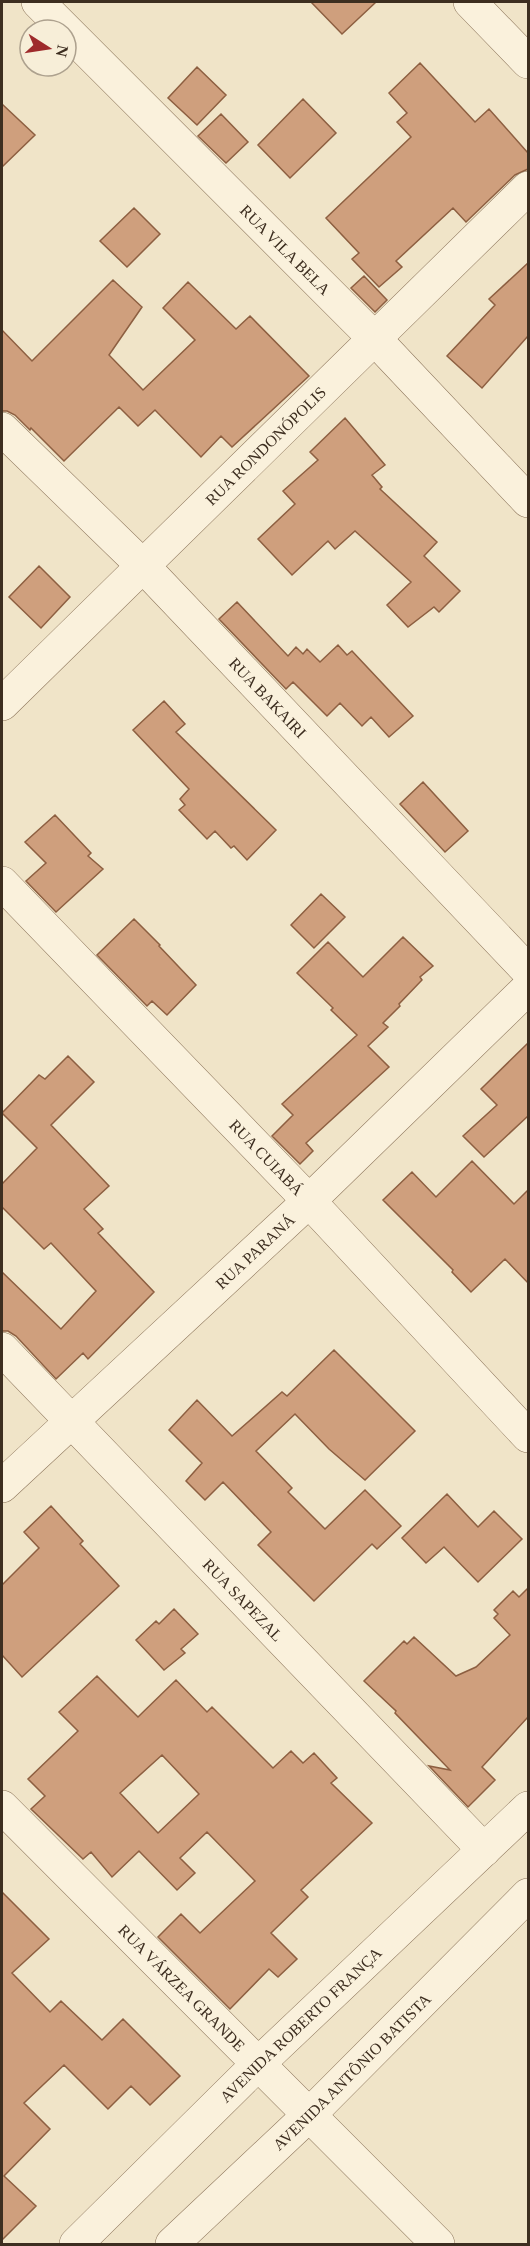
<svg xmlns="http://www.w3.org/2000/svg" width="530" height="2246" viewBox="0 0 530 2246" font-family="Georgia,serif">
	<rect width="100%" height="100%" fill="#f0e4c8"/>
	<path fill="#cf9f7d" stroke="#8d5f41" stroke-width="1.5" fill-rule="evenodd" d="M311,2h65l-34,32z
		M420,63l55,59 14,-13 39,44v16l-13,6 -49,47 -13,-14 -57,53 6,6 -23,20 -27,-28 7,-6 -33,-35 85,-81 -14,-15 10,-9 -18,-20z
		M197,67l29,28 -29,30 -29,-27z
		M303,99l33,34 -46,45 -32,-33z
		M2,104l33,31 -33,32z
		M221,114l27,28 -22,21 -28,-27z
		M134,208l26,26 -33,33 -27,-26z
		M528,263v73l-46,52 -35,-32 48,-51 -6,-6z
		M364,276l23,24 -12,12 -24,-24z
		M113,280l29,27 -33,48 34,35 52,-50 -32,-32 25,-26 48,47 14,-13 59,60 -77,71 -11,-11 -20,21 -46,-47 -17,16 -19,-19 -55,54 -33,-33 -1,2 -15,-15 -8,-4h-5v-81l30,31z
		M345,418l40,47 -13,10 10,12 -2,2 57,53 -13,14 36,35 -21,21 -5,-5 -26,20 -21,-22 24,-23 -56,-51 -20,18 -7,-8 -36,34 -34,-36 37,-35 -12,-13 35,-31 -8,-8z
		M39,566l31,31 -29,31 -32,-31z
		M237,602l51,54 8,-9 7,7 4,-5 13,13 18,-17 9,10 5,-4 61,65 -24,21 -18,-20 -9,9 -22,-23 -13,13 -34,-34 -7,7 -67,-70z
		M164,701l21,23 -9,8 100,98 -29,30 -13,-14 -3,2 -16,-17 -8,8 -28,-29 6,-5 -5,-6 9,-10 -56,-59z
		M423,782l45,49 -23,21 -45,-48z
		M55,815l36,38 -3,3 15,13 -47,43 -30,-31 20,-18 -21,-21z
		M321,894l24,23 -31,31 -23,-23z
		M134,919l26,26 -1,1 37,39 -29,30 -15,-14 -5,5 -50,-51z
		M403,937l30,29 -13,11 2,3 -23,24 1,2 -17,17 5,4 -20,19 21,21 -83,76 7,8 -13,13 -28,-28 21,-21 -11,-11 75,-69 -26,-25 2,-2 -36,-35 31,-31 35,35z
		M528,1043v73l-44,41 -21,-21 34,-31 -16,-16z
		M68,1056l26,26 -43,43 58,61 -25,23 19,20 -5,4 56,59 -66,67 -5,-6 -27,26 -40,-43 -8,-5h-6v-59l59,57 35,-38 -45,-48 -7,6 -42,-42v-23l35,-36 -35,-35 37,-38 6,4z
		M472,1161l42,43 14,-14v93l-23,-24 -34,33 -19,-20 1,-2 -70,-70 29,-28 24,25z
		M334,1350l81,81 -50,49 -36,-31 -34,-35 -39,37 36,37 -4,4 37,37 40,-39 36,36 -24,23 -5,-5 -58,57 -56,-56 13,-13 -48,-50 -18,18 -19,-19 16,-18 -33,-33 28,-30 35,36 50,-44 5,4z
		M447,1494l31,33 16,-16 28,28 -44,43 -34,-35 -18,16 -24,-25z
		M51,1506l32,35 -3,3 39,42 -97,91 -20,-22v-70l37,-37 -15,-16z
		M528,1588v129l-46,50 13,13 -27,27 -39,-41 21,4 -55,-57 1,-2 -32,-30 40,-40 3,3 7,-7 42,39 20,-9 34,-32 -16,-17 4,-4 -4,-4 19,-19 6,6z
		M174,1609l24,25 -17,15 4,4 -21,17 -28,-30 20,-19 3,3z
		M97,1676l41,41 38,-37 31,32 5,-5 61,61 18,-17 12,12 11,-10 23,25 -6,5 41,40 -71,67 7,7 -37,36 26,26 -19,18 -9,-8 -39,40 -72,-72 23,-23 19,19 55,-52 -48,-49 -27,26 15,15 -18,17 -38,-39 -27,26 -21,-25 -8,7 -52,-50 14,-13 -17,-17 50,-48 -19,-19zM162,1755l37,39 -41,39 -38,-40z
		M2,1892l47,47 -37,34 38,39 11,-11 41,39 21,-21 57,57 -30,29 -19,-19 -23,23 -44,-44 -40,38 26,26 -46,47 32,30 -34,34z"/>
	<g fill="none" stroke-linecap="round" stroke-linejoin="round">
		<defs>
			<g id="minor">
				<path id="s1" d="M38,2l337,337 153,162"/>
				<path d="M470,2l58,60"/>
				<path id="s2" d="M2,429l142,138 384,404"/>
				<path id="s3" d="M2,704l526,-516"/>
				<path id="s4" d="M2,883l307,318 219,235"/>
				<path id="s5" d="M2,1349l482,501"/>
				<path id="s6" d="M2,1486l307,-285 219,-213"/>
				<path id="s7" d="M2,1807l436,437"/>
				<path id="s8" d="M76,2244l182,-180 270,-256"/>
				<path id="s9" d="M172,2244l136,-128 220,-221"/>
			</g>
		</defs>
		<use href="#minor" stroke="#8d765c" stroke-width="34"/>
		<use href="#minor" stroke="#faf1dc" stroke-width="33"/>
	</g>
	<g text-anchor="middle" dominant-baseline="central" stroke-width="4.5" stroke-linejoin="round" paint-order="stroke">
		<g font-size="16" fill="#3d2e20" stroke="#f7eed8">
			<text stroke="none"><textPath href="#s1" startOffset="350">RUA VILA BELA</textPath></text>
			<text stroke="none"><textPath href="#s3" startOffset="369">RUA RONDONÓPOLIS</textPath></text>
			<text stroke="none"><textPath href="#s2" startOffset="378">RUA BAKAIRI</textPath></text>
			<text stroke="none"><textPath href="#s4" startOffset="381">RUA CUIABÁ</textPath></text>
			<text stroke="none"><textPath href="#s6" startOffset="345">RUA PARANÁ</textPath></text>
			<text stroke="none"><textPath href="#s5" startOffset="348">RUA SAPEZAL</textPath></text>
			<text stroke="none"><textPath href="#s7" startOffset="255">RUA VÁRZEA GRANDE</textPath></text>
			<text stroke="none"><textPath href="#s8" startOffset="314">AVENIDA ROBERTO FRANÇA</textPath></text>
			<text stroke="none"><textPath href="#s9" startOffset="249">AVENIDA ANTÔNIO BATISTA</textPath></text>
		</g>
	</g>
	<rect width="530" height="2246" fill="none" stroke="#3d2e20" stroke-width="6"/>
	<g transform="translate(48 48) rotate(102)"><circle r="28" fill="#f7eed8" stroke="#ada18e" stroke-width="1.5"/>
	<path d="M0-4.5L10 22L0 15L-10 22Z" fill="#9e2a2b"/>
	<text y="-9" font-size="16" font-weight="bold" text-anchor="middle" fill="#3d2e20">N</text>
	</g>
</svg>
